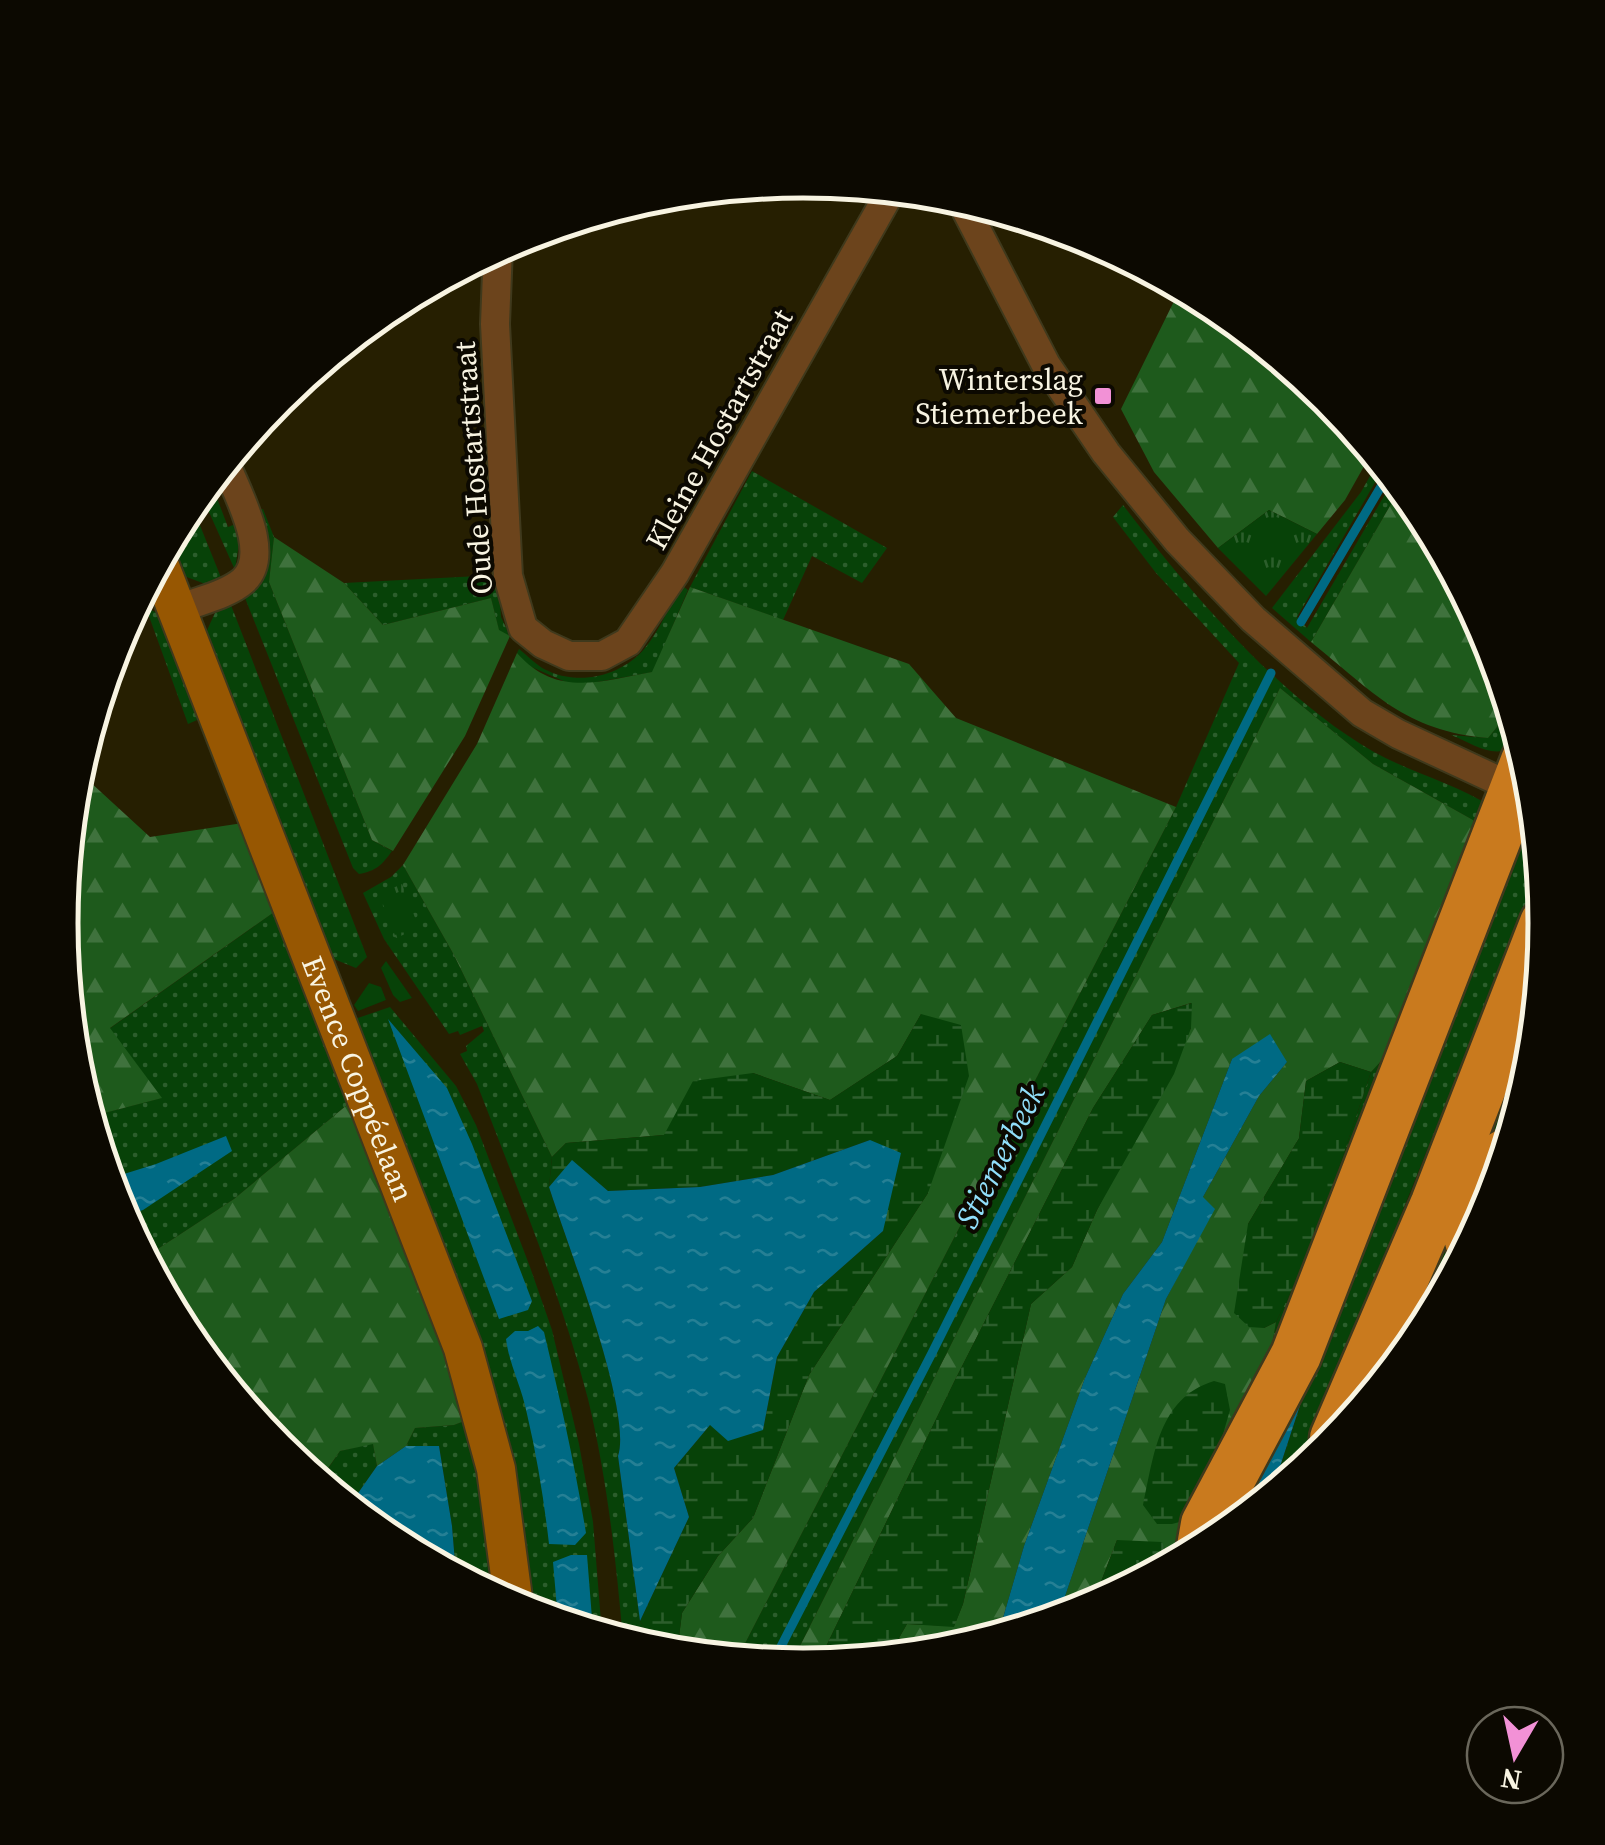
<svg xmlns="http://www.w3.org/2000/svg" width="1605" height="1845" viewBox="0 0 1605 1845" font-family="'Source Serif 4',serif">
	<defs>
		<pattern id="grass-dots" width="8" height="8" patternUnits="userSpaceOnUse" patternTransform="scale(2.5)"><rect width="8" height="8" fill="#074208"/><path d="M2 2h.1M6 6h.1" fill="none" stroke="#2c5e2c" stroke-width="1.8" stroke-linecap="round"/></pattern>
		<pattern id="forest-firs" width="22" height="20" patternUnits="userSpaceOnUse" patternTransform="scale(2.5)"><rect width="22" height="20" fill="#1e5a1c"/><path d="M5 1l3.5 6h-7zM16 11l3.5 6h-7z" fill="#3f723d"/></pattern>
		<pattern id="wetland-marsh" width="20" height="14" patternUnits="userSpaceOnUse" patternTransform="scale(2.5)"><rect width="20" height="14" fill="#074208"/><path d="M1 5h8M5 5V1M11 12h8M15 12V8" fill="none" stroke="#2c5e2c"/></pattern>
		<pattern id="park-tufts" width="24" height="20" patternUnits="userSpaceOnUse" patternTransform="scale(2.5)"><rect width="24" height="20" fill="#074208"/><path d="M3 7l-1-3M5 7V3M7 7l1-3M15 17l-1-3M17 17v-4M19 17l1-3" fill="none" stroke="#2c5e2c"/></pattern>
		<pattern id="water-ripples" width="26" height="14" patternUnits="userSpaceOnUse" patternTransform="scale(2.5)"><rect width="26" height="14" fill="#006a84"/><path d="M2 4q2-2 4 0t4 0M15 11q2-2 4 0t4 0" fill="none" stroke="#268095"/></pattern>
	</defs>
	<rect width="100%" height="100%" fill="#261f01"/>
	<path fill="url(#grass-dots)" d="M1379,460l5,7 -87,150 10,11 87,-149 7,8 -90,155 -39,-34 89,-116z
		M752,471l135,77 -25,35 -50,-27 -29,64 -93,-33z
		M210,480l18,47 10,-4 3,7 -6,40 -35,-78z
		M191,503l31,77 -14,5 -32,-12 -10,-27z
		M1123,505c66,86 156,193 251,247 38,21 82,32 118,55l-221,544 5,-29 35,-71 60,-179 12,-13 90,-239 -100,-56 -93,-76 -489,976 -54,-5 439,-852 63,-144 -83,-90 -43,-56z
		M263,509l11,28 -5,45 103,258 20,11c-10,14 -16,20 -33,23l-6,-6 -110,-275 12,-82z
		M498,575l3,42 9,19 -11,-5 -8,-33 -108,27 -39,-42z
		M681,585l7,5 -35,82 -78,14 -48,-21 -10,-12 2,-4c8,6 16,15 25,20 34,18 78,7 101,-21 15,-18 24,-42 36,-63z
		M229,600l138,357 -11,11 -32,-13 -121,-316 17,-37z
		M146,608l17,7 41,102 -16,7z
		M1510,711l10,30c-22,22 -44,4 -69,-6l37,3z
		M1536,833l4,37 -243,603 -26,21 40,-121 210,-533z
		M403,865l51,90 98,202 -3,30c17,54 84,224 69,269l22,165 18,30 -35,-11c-7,-81 -16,-162 -35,-241 -28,-108 -71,-211 -111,-315l-17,-30 7,-3 -1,-5 18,-15 -2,-5 -22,9 -2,-4 -9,3 -65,-95 -21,-46 28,-16z
		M277,910l76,190 -119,99 -90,59 -28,-52 -27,-89 72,-19 -52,-69z
		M1539,984l-5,48 -85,216 -41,102 -36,44z
		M390,1007l66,79 20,39 54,142 22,63 27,114 14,78 9,112 -72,-22 -178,-592z
		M467,1420l9,30 23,148 -43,-23 -4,-49 -13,-80h-33l9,-18 39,-3z
		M373,1443l4,23 -28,40 -30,-24 21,-31z"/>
	<path fill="url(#forest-firs)" d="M1181,287l34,18 113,93 44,54 -27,48 -28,34 -48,-24 -51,38 -64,-76 -33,-63z
		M1401,487c51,63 86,147 109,224l-22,27c-83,-7 -115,-46 -177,-96z
		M274,537l70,46 39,42 108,-27 8,32 11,6 -45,100 -72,115 -21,-11 -103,-258z
		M690,587l219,77 47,54 220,89 -439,852 -60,-6 5,-40 36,-57 35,-38 56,-143 119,-182 -7,-179 -24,42 -67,44 -77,-27 -89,62 -98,8 -14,14 -98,-202 -51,-90 74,-121 40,-91c39,45 85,28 135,19z
		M1280,688l93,76 100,56 4,12 -38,103 -56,124 -12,13 -31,-10 -34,19 -7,57 -51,86 16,104 12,-6 -5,29 -87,205 -13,7 1,-3 -55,-20 -25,65 -34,12 108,-318 20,-38 17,-64 56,-101 28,-34 -55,-3 -70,183 -39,52 -38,84 -61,168 -26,89c-43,13 -59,27 -99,3l8,-14 47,2 9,-22 68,-300 41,-37 25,-57 94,-182v-25l-39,12 -59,93 -139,274 -136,281 -27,1z
		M77,770l73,67 93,-14 34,87 -167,118 52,70 -73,19 -15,-50 -14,-145z
		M353,1100l97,257 17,63 -13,5 -39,3 -9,18 -29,20 -4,-22 -33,7 -21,30 -42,-34 -92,-112 -41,-77 90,-59z"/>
	<path fill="url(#wetland-marsh)" d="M1192,1003l-1,25 -17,46 -77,136 -25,57 -41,37 -68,300 -9,23 -47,-3 -8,14 25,15c-9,1 -18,3 -26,1 -20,-3 -32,-12 -46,6l-34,3 136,-281 139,-274 59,-93z
		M921,1014l40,11 8,51 -41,117 -119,182 -56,143 -35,38 -36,57 -5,40 -19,-2 -18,-30 49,-104 -15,-49 36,-43 53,5 14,-73 37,-65 69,-61 -13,-91 -97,35 -73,12 -92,4 -36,-30 -23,26 3,-30 14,-14 98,-8 29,-54 60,-8 77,27 67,-44z
		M1340,1062l31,10 -60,179 -35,71 -12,6 -15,-1 -15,-14 14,-89 51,-86 7,-57z
		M1214,1381l11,3 5,26 -13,45 -26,64 -19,5h-15l-14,-19c11,-49 15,-107 71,-124z
		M1117,1540l45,2 9,21 -79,42z"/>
	<path fill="url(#park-tufts)" d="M1269,510l48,24 -51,62 -48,-48z
		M402,884l17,44 -23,10 -17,-44z"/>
	<path fill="#074208" d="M386,961l26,37 -12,4 -7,-7 -12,-27z
		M369,983l12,4 5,13 -28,11 -4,-6z"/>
	<path fill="url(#water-ripples)" d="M388,1019l59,69 25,56 60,157 -4,9 -29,9z
		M1270,1034l17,28 -28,34 -56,101 12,12 -49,90 -108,318 -60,18 26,-89 61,-168 38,-84 39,-52 70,-183z
		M226,1136l6,15 -89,59 -21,7 -14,-38 48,-15z
		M870,1140l31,13 -18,78 -69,61 -37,65 -14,73 -35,11 -18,-16 -36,43 15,49 -49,104 -22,-165c15,-44 -52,-216 -69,-269l23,-27 36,31 92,-4 73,-12z
		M538,1326l6,6c16,67 31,133 42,201l-11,12 -26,-1c-5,-44 -12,-87 -22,-130 -5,-26 -18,-50 -21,-75l9,-8h13z
		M1311,1372l-40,122 -49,40z
		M406,1446h33l13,80 4,49 -66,-35 -41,-34 28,-40z
		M571,1555h16l6,76 -35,-11 -5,-58z"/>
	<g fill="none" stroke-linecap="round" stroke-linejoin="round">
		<path stroke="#006a84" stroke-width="9" d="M1301,622l88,-149
			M773,1662l159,-309 339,-680"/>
		<defs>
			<path id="street" d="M960,198l86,167 60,88 71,87 76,79 109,94 36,21 129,60
				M498,248l-3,76 13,252 15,52 20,16 26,12h33l26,-14 47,-69 217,-384
				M177,610c20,-9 50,-15 66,-29 30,-27 -7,-89 -18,-119"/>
			<g id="secondary">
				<path id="s1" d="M158,561l305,787 33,121 18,137"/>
			</g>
			<path id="highway" d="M1470,1241l34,-86
				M1335,1438l101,-235 109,-280
				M1202,1547l4,-23 90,-169 230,-594"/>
		</defs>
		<use href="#street" stroke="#3f391c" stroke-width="32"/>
		<use href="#secondary" stroke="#3f391c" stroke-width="42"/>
		<use href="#highway" stroke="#3f391c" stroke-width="55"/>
		<use href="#street" stroke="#6c441c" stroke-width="28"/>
		<use href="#secondary" stroke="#975702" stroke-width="38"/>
		<use href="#highway" stroke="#c97a1e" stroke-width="50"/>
	</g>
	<rect fill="#f291d6" stroke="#0c0901" stroke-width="4" x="1093" y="386" width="20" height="20" rx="5"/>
	<g text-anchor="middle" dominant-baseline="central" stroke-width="8" stroke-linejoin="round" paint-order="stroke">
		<g font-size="30" fill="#f8f4e2" stroke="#0c0901" text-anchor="end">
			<text x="1083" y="379">Winterslag<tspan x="1083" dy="34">Stiemerbeek</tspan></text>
		</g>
		<g font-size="30" fill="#f8f4e2" stroke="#0c0901">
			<text transform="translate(719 429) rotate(-61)">Kleine Hostartstraat</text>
			<text transform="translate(473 468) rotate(-94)">Oude Hostartstraat</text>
			<text stroke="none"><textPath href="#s1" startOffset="555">Evence Coppéelaan</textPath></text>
		</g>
		<g font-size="32" font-style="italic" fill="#91dffa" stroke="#0c0901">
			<text transform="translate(1000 1156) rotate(-63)">Stiemerbeek</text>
		</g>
	</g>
	<path d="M0 0H1605V1845H0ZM78 923a725 725 0 1 1 1450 0a725 725 0 1 1-1450 0Z" fill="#0c0901" fill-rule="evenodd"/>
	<path fill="none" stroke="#f8f4e2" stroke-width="5" d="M78 923a725 725 0 1 1 1450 0a725 725 0 1 1-1450 0Z"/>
	<g transform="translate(1515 1755) rotate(189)"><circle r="48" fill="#0c0901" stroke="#6a675b" stroke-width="2.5"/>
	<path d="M0-8L18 38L0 25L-18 38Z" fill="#f291d6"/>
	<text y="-15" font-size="28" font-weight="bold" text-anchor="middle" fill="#f8f4e2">N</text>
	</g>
</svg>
